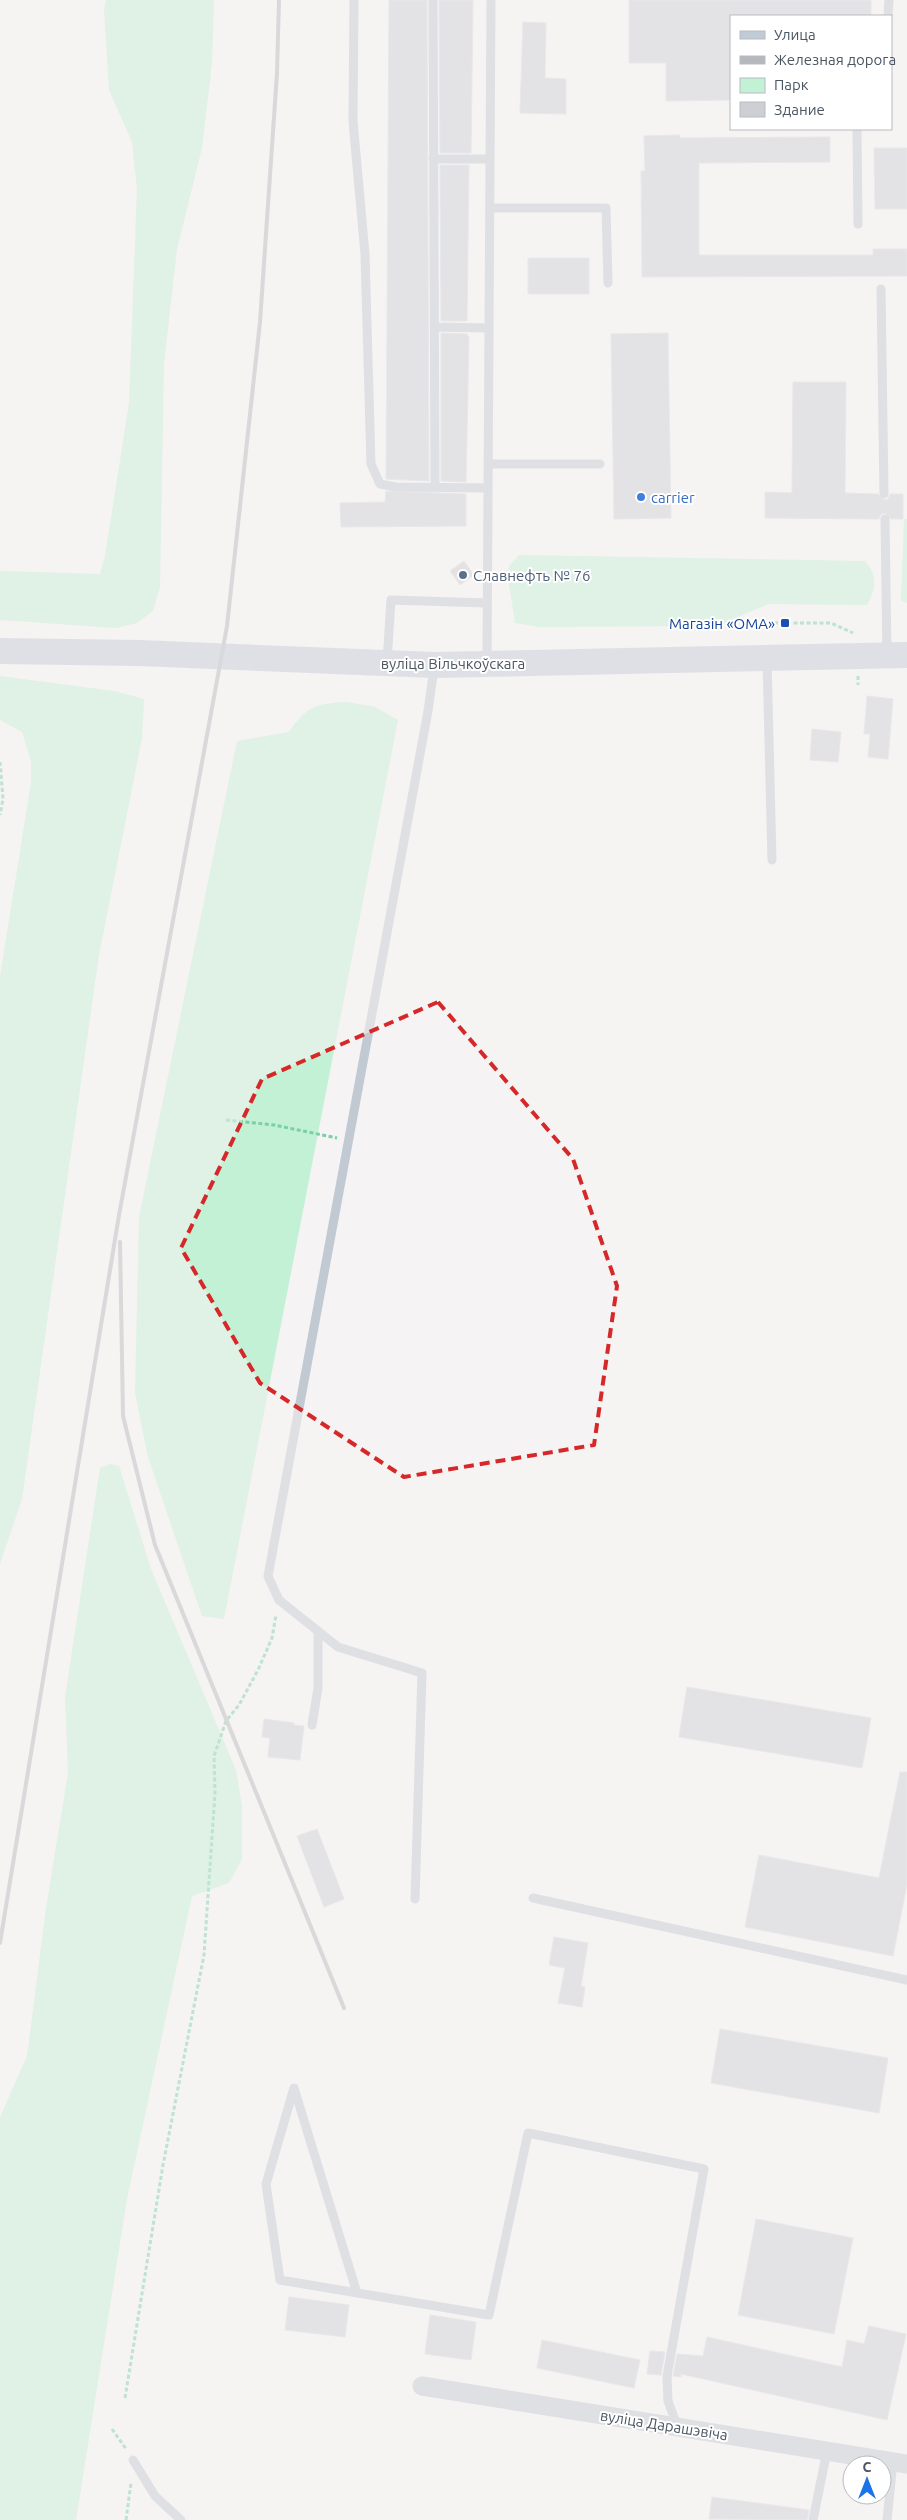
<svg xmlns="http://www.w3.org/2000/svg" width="907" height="2520" viewBox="0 0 907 2520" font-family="Ubuntu,sans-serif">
	<rect width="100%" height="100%" fill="#f5f3f3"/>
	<path fill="#c3f1d5" d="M106,0h108l-2,63 -10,85 -25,101 -13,115 -4,223 -7,24 -16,12 -21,5 -116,-8v-49l100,3 5,-18 24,-153 8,-214 -5,-47 -23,-52 -5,-80z
		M904,519h3v84l-6,-3z
		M519,555l346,6c13,14 11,28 2,44l-98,-1 -53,22 -177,1 -24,-4 -7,-45 1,-12z
		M0,676l114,15 30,8 -2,39 -43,217 -77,544 -22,65v-588l31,-193v-22l-9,-29 -22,-12z
		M347,702l28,5 23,13 -174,899 -22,-3 -54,-159 -13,-64 4,-176 98,-476 52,-9c19,-27 26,-28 58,-30z
		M110,1464l9,2 32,103 85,201 6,37v52l-13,24 -37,13 -65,303 -51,321h-76v-403l27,-61 19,-148 22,-135 -3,-76 35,-229z"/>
	<path fill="#cdcfd5" stroke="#d7d9de" d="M389,0h38l2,481 -43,-2z
		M439,0h34l-2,153h-31z
		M629,0h242v16h-140v84l-65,1v-38h-37z
		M523,22l23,1 -1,55 21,1v35l-46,-1z
		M680,135v3l150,-1v25l-131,1v92h174v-6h34v27l-265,1 -1,-106h4l-1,-35z
		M874,148h33v61h-32z
		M440,165h29l-2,156h-26z
		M528,258h61v36h-61z
		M441,333l26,1 2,4 -3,144 -25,-1z
		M668,333l3,185 -57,1 -3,-185z
		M793,382h53l-1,111 33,1 6,6 4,-1 2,-5h13v25h-12l-6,-6 -4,1 -2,5 -114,-1v-26l27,1z
		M386,491l80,3v32l-125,1 -1,-24 45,-1z
		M464,561l10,14 -14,10 -10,-14z
		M867,696l26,3 -5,60 -20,-2 2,-23h-6z
		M812,729l29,3 -3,30 -28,-2z
		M687,1687l184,31 -9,50 -183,-31z
		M264,1719l30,4v2l10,1 -4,34 -32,-3 2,-19 -8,-1z
		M900,1772h7v112l-14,72 -148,-29 14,-72 120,23z
		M317,1829l27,70 -20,8 -27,-71z
		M554,1937l34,6 -7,43 4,1 -3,20 -24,-4 7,-35 -16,-3z
		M720,2029l168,29 -9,55 -168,-30z
		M756,2219l97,19 -19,96 -96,-19z
		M289,2297l60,8 -4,32 -60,-7z
		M430,2315l46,7 -5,38 -46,-6z
		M869,2326l37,8 -19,86 -206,-46v3l-8,-1 4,-22 26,2 4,-19 135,30 5,-27 17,4z
		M542,2340l98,20 -6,28 -97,-20z
		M650,2351l15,1 -4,23 -14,-1z
		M712,2497l97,13 -2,10 -98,-1z"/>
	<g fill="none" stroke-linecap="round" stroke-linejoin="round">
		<path stroke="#7ad0a6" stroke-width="3" stroke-dasharray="4 2.5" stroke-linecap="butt" d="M761,623h70l22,10
			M858,676v9
			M0,762l3,37 -3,16
			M226,1120l48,5 63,13
			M125,2398l38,-233 41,-210 11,-162 -1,-37 12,-35 13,-16 19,-35 14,-32 4,-23
			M112,2429l14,20
			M126,2520l5,-37"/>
		<path stroke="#c1cad2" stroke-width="9" d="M354,0l-1,121 12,133 6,210 9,20 16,3 92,1
			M433,0l2,487
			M888,16l1,-16
			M857,129l1,95
			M433,159h57
			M490,208h116l2,75
			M881,289l3,205
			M434,327l55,1
			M488,464h112
			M885,519l2,135
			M767,660l5,200
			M387,662l4,-62 96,3
			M487,662l4,-662
			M312,1725l6,-37v-57
			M533,1898l374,82
			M415,1899l7,-226 -84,-26 -59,-47 -11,-24 160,-865 6,-43
			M357,2293l-63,-205 -28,96 14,96 209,35 39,-182 176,36 -37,207 1,25 10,27
			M133,2460l22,36 26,24
			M813,2520l14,-69
			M887,2520l6,-58"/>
		<path stroke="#c1cad2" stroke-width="19" d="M422,2386l485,78"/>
		<path stroke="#c1cbd6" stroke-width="26" d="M0,651l139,2 295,12 473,-10"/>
		<path stroke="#b5b8bd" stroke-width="4" d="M120,1242l3,174 32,129 189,463
			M0,1943l119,-728 108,-589 33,-304 17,-249 2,-73"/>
	</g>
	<path d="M0 0H907V2520H0ZM438,1002l135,157 44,127 -23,159 -190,32 -144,-94 -79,-135 81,-169z" fill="#f5f3f3" fill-opacity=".55" fill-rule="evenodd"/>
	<path fill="none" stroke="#d62828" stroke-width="4" stroke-dasharray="10 6" stroke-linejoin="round" d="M438,1002l135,157 44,127 -23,159 -190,32 -144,-94 -79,-135 81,-169z"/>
	<circle fill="#3f7fe0" stroke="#fff" stroke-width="2" cx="641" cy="497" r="5"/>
	<circle fill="#5c6f8a" stroke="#fff" stroke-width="2" cx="463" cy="575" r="5"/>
	<rect fill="#1a4fb4" stroke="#fff" stroke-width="2" x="780" y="618" width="10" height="10" rx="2.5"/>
	<g text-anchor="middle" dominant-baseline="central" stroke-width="4" stroke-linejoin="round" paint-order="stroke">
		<g font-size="15" fill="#366cbe" stroke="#fff" text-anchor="start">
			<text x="651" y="497">carrier</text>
		</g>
		<g font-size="15" fill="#4e5e75" stroke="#fff" text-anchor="start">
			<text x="473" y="575">Славнефть № 76</text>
		</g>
		<g font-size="15" fill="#164399" stroke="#fff" text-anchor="end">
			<text x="775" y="623">Магазін «ОМА»</text>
		</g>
		<g font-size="15" fill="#4a5661" stroke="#fff">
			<text x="453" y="663">вуліца Вільчкоўскага</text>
			<text transform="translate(664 2425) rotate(9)">вуліца Дарашэвіча</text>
		</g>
	</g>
	<rect x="730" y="15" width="162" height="115" fill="#ffffff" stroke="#b7bbc0"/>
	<rect x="740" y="31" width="25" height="8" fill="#c1cbd6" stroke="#b7bbc0"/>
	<text x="774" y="40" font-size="15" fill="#4a5661">Улица</text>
	<rect x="740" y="56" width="25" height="8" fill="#b5b8bd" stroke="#b7bbc0"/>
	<text x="774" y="65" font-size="15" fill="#4a5661">Железная дорога</text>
	<rect x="740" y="78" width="25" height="15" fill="#c3f1d5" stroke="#b7bbc0"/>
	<text x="774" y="90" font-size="15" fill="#4a5661">Парк</text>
	<rect x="740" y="102" width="25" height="15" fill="#cdcfd5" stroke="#b7bbc0"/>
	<text x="774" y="115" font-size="15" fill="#4a5661">Здание</text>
	<g transform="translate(867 2480)"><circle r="24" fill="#ffffff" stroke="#b7bbc0"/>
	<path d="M0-4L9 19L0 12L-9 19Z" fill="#1a73e8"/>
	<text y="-8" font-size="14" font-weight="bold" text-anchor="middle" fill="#4a5661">С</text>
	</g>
</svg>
